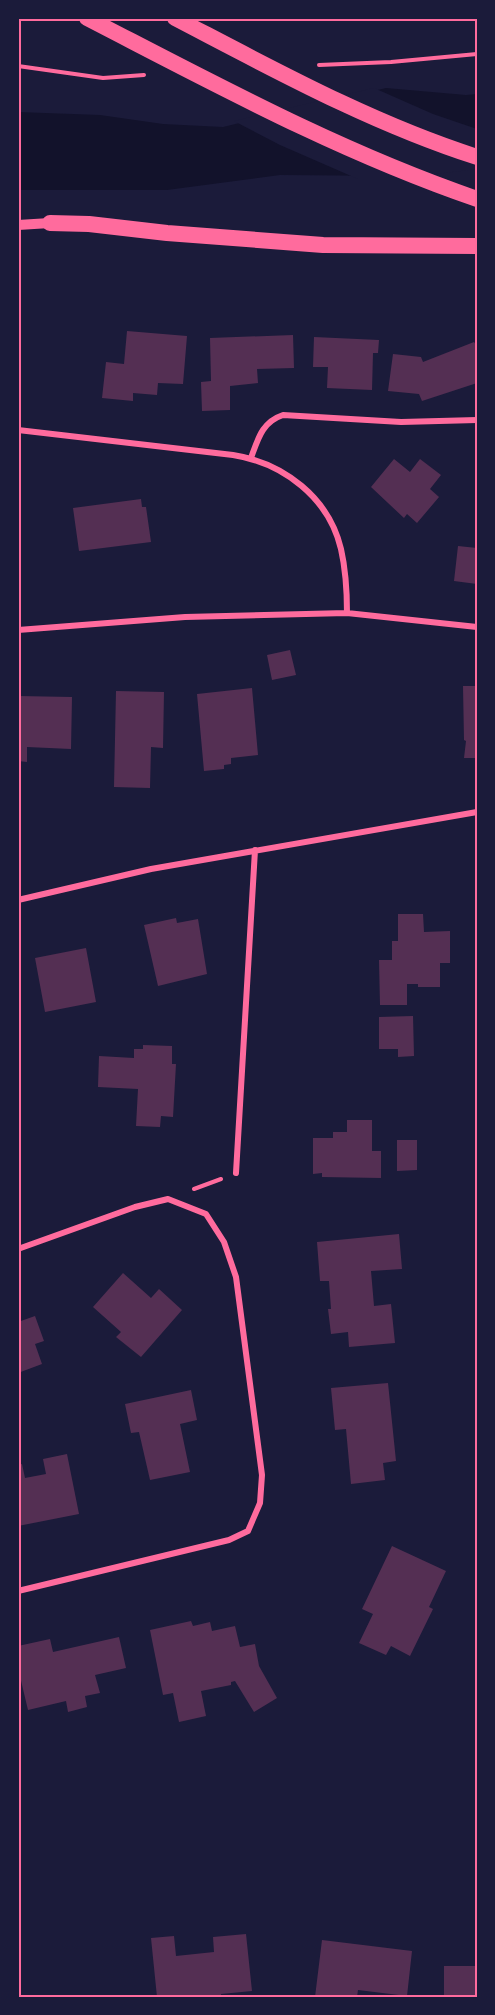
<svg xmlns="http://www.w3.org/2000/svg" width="495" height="2015" viewBox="0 0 495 2015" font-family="Overpass,sans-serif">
	<rect width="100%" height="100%" fill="#1b1b3a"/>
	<path fill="#12122b" d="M386,88l80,7 11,-1v72l-82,10 -115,-1 -113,15h-149v-78l82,3 63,9 60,3z"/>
	<path fill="#1b1b3a" d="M374,88l59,26 44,15v40l-81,10h-38l-78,-34 -46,-24z"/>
	<path fill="#542f53" d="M127,331l60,5 -4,48 -25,-1 -1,12 -24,-2v8l-31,-3 4,-36 18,2z
		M293,335l1,33 -37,1 1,14 -28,3v24l-28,1 -1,-29 10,-1 -1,-43z
		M314,337l65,3 -1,13h-5l-1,37 -45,-2 1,-21h-15z
		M474,342l3,4v37l-55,18 -3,-7 -31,-3 5,-37 28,3 2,5z
		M394,459l16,13 10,-13 21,16 -11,14 9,8 -22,26 -10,-9 -3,4 -33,-31z
		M141,499l1,8h4l5,35 -72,9 -6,-43z
		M458,546l19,2v36l-23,-3z
		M290,650l6,25 -24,5 -5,-25z
		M463,686h14v72h-13l2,-17 -2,-1z
		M252,688l6,67 -27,3v6l-7,1v4l-20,2 -7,-77z
		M116,691l48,1 -1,56 -12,-1 -1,41 -36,-1z
		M18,696l54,1 -1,52 -44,-2v15l-9,-1z
		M398,914h25l1,18 26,-1v32h-10v24h-22v-3h-11v21h-27l-1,-45h13v-19h6z
		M176,918l1,5 21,-4 9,55 -49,12 -14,-61z
		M86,948l10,54 -51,10 -10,-54z
		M413,1016l1,40 -16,1v-8h-19v-32z
		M143,1045l29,1v18h4l-3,53 -12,-1 -1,11 -24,-1 2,-37 -40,-2 1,-31 35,2v-9h9z
		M347,1120h25v31h9v27l-59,-1v-4l-9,1v-36h20v-6h14z
		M397,1140h20v30l-20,1z
		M399,1234l3,35 -31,2 3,35 17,-2 4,39 -46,4 -1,-15 -17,2 -3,-25h3l-2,-28h-9l-3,-39z
		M123,1273l28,25 8,-9 23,21 -41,47 -25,-20 5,-5 -28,-25z
		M35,1316l9,25 -9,3 7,20 -24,9v-51z
		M388,1383l8,78 -13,2 2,17 -34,4 -5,-55 -11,1 -4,-42z
		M191,1390l6,30 -17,4 10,48 -40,8 -11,-48 -8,1 -6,-29z
		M67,1454l12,60 -61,12v-61l4,-1 3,14 21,-4 -3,-15z
		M392,1546l54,25 -17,36 4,2 -23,47 -19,-10 -5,9 -27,-12 14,-29 -11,-5z
		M191,1621l2,5 17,-4 2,9 23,-5 5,21 15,-3 4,22 18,32 -23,14 -19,-31 -4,1v3l-30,6 5,25 -27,6 -6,-29 -10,2 -13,-65z
		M119,1637l7,31 -31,7 5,18 -15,3 2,11 -19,5 -2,-11 -38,9 -10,-42v-22l32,-7 3,13z
		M246,1934l6,57 -31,3v3h-64l-6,-59 23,-2 2,20 38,-4 -1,-15z
		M322,1940l90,11 -5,45 -49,-6 -1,7h-42z
		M444,1966h33v31h-33z"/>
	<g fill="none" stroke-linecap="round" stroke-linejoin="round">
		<path stroke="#ff6b9d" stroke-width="4" d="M319,65l72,-3 86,-8
			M18,66l85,12 41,-3
			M194,1189l27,-10"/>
		<path stroke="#ff6b9d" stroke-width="6" d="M18,430l215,25c51,8 96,43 108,94 5,22 6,43 6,64
			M251,458c7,-19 11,-36 32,-43l118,7 76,-2
			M18,630l167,-13 162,-4 130,14
			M18,900l133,-31 326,-57
			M236,1173l19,-323
			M18,1249l117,-42 33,-8 38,15 18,28 12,35 26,198 -2,28 -12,28 -19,9 -211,51"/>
		<path stroke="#ff6b9d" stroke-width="10" d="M18,225l32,-2"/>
		<path stroke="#ff6b9d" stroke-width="16" d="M87,18c128,66 253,134 390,181
			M175,18c98,51 196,105 302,139
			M50,223l39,1 78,9 156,12 154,1"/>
	</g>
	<rect width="495" height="2015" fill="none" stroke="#1b1b3a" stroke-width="39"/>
	<rect x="20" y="20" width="456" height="1976" fill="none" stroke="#ff6b9d" stroke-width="2"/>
</svg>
